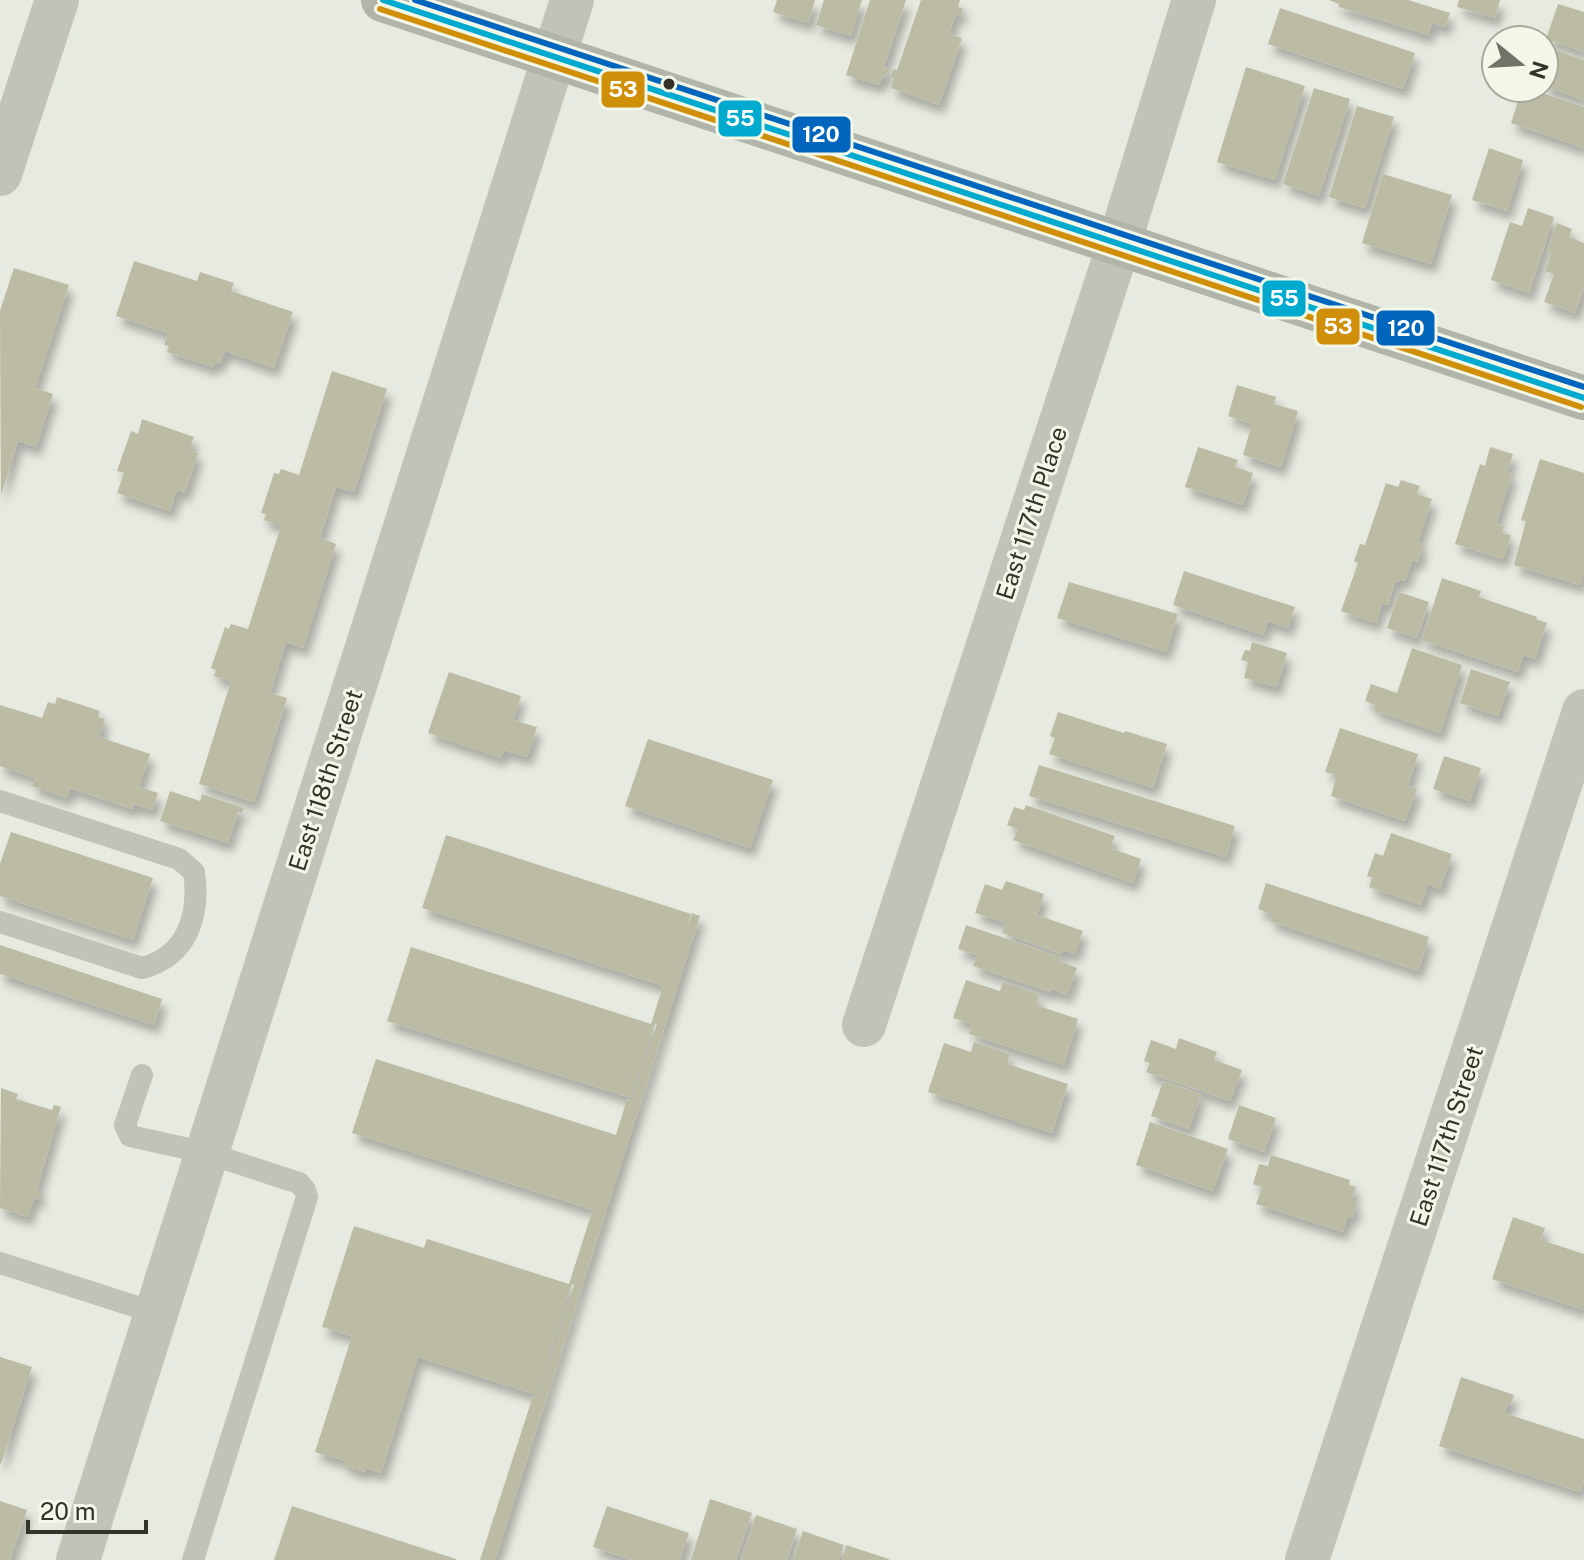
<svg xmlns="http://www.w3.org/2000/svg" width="1584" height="1560" viewBox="0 0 1584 1560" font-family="'Public Sans',sans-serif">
	<defs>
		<filter id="shadow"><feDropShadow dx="5" dy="9" stdDeviation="4" flood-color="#0004"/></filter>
	</defs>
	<rect width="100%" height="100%" fill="#e7eae0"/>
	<path fill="#bbbca3" filter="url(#shadow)" d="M777,0h38l-7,23 -35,-11z
		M824,0h38l-11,36 -35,-11z
		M870,0h36l-22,67 5,2 -4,9 -3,-1 -3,8 -33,-10z
		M921,0h39l-2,7 5,2 -2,7 -5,-2 -7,20 13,4 -23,67 -48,-17 3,-9 -4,-2 3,-8 4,1z
		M1329,0h79l42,13 -5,14 -13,-4 -4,12 -89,-28v-3z
		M1459,0h41l-5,18 -38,-11z
		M1558,4l26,8v40l-38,-13z
		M1280,8l135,45 -12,36 -135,-45z
		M1544,46l40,14v40l-40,-14z
		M1246,67l59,19 -30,94 -58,-18z
		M1314,88l36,11 -31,97 -36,-12z
		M1522,88h6l56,19v41l-73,-25z
		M1357,106l37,11 -29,91 -36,-11z
		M1489,148l34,12 -16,51 -35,-11z
		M1383,174l69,21 -21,69 -69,-21z
		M1528,208l26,9 -25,76 -38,-13 19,-58 12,4z
		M1557,223l15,6 -3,8 15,6v44l-9,26 -31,-11 10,-28 -9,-3 6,-17 -4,-2z
		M134,261l63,20 3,-9 34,11 -3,8 62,21 -19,56 -49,-17 -5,12 -5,-1 -2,5 -46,-15 2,-6 -5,-1 4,-12 -52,-17z
		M14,268l55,17 -34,103 18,6 -17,53 -18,-6 -17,54 -1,-184z
		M332,371l55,18 -33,103 -18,-5 -16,51 16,6 -33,104 -17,-6 -16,51 17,5 -33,104 -55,-18 32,-103 -17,-5 2,-6 -5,-2 14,-41 4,2 2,-5 17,5 33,-103 -17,-6 2,-6 -5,-1 13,-40 5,1 2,-5 18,6z
		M1237,385l39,12 -2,7 24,7 -17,56 -38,-12 9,-31 -24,-8z
		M142,419l52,18 -5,13 9,3 -13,40 -8,-3 -7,21 -53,-18 7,-20 -7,-2 14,-40 7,3z
		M1198,447l40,13 -3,7 18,6 -10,32 -58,-18z
		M1490,447l23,7 -6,19 5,1 -16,50 8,2 -2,7 9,2 -8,24 -48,-15 25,-80 5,2z
		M1540,459l44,14v100l-4,12 -66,-20 12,-44 -5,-1z
		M1401,480l19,6 -3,8 15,5 -14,43 5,2 -5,18 -6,-2 -7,21 -5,-2 -1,3 -4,-1 -7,24 -6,-2 -6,20 -35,-12 17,-48 -4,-2 6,-17 5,1 21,-62 12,4z
		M1184,571l111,36 -7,21 -20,-7 -5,14 -90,-30z
		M1442,578l39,13 -2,6 58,20 -1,2 11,4 -12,36 -12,-4 -5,17 -96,-32z
		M1069,582l109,32 -12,38 -109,-34z
		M1399,592l30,10 -12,36 -30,-10z
		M1252,642l35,11 -10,34 -33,-9 4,-16 -7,-2 4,-10 5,1z
		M1412,648l50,17 -22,68 -66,-23 1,-5 -10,-4 6,-17 26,9z
		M1471,669l39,13 -12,34 -38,-13z
		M449,672l72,24 -8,24 24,7 -10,30 -23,-7 -3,8 -73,-25z
		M57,697l43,14 -2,6 7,2 -6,18 51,17 -11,33 19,6 -6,17 -18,-6 -2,5 -62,-21 -3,10 -35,-12 3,-8 -35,-12v-61l42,13 6,-16 7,2z
		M1058,712l66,21 1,-2 42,13 -14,44 -104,-34 6,-16 -5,-2z
		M1340,728l78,26 -10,32 9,3 -12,32 -74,-25 6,-21 -12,-3z
		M648,739l125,41 -23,68 -125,-42z
		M1444,756l37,12 -11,33 -37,-12z
		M1039,765l196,61 -9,31 -197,-61z
		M170,791l30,10 2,-7 42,14 -2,5 -4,-1 -10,31 -68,-22z
		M1026,805l89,31 -5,12 31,11 -8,24 -120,-43 5,-11 -11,-4 7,-18 10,3z
		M11,832l142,46 -20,62 -133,-44v-32z
		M1391,833l61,21 -12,35 -12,-5 -7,21 -52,-18 3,-9 -5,-2 8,-23 8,3z
		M446,835l245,79 -23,75 24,-76 8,3 -205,644h-15l53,-164 5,1 36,-112 -2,-1 -35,111 -119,-38 -37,116 -15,-5 -1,4 -22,-7 2,-4 -30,-9 37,-116 -30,-9 32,-101 70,22 3,-9 142,45 23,-72 3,1 1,-2 -244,-78 24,-74 240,76 11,-36 5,2 25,-77h-2l-24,74 -244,-77 24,-74 240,77 12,-38 -241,-78z
		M1006,881l38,13 -7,21 46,16 -8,23 -13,-4 -1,4 -59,-21 4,-10 -31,-10 10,-29 17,6z
		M1266,883l163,54 -11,34 -148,-50 2,-7 -14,-5z
		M966,925l95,32 -1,4 17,7 -10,27 -16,-6 -1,3 -77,-26 4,-11 -19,-6z
		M0,945l162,54 -8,26 -154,-51z
		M966,980l34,11 3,-9 36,12 -3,11 42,14 -14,46 -95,-31 3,-10 -19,-6z
		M1179,1038l38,14 -3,8 28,10 -12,31 -84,-29 4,-9 -6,-2 7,-21 25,9z
		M974,1042l36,12 -3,10 61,20 -16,49 -124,-41 16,-49 27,9z
		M1163,1081l38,13 -12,35 -38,-13z
		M1,1088l17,6 -2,5 36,11 2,-5 7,2 -24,82 4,2 -3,9 -4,-2 -6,19 -28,-9z
		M1239,1105l37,13 -12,34 -36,-13z
		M1150,1122l78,27 -15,42 -77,-26z
		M1271,1155l79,25 -1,5 7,2 -5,14 6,2 -5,15 -5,-1 -4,15 -87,-28 6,-17 -9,-3 6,-20 9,2z
		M1513,1217l32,11 -4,12 43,14v56l-92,-31z
		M0,1357l32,10 -31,97 -1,-1z
		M1461,1377l53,18 -3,9 -3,-1 -4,10 80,26v42l-4,11 -141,-46z
		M710,1499l42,14 -16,47h-45z
		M0,1501l27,9 -17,50h-10z
		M292,1506l164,53v1h-182z
		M607,1506l82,27 -9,27h-48l-39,-13z
		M756,1515l41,14 -10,31h-46z
		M803,1531l41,14 -5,15h-46z
		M846,1545l43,14v1h-47z"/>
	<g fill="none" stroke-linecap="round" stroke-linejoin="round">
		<path stroke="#c1c3b9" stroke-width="22" d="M0,801l179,58 15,13c6,43 -6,84 -52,96l-142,-46
			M142,1075l-17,50 5,11 77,17 92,30 6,7 2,7 -114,363
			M0,1263l156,50"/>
		<path stroke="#c1c3b9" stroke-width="44" d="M0,174l57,-174
			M864,1025l255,-781 75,-244
			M78,1560l494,-1560
			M1307,1560l277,-849"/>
		<path stroke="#b1b4a9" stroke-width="44" d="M383,0l1201,398"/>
		<defs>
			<path id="bus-1" d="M383,0l1201,398"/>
			<path id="bus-2" d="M380,9l1201,398"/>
			<path id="bus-3" d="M415,0l1169,387"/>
		</defs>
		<use href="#bus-1" stroke="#f2f7e7" stroke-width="12"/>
		<use href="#bus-2" stroke="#f2f7e7" stroke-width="12"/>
		<use href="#bus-3" stroke="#f2f7e7" stroke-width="12"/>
		<use href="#bus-1" stroke="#00a9ce" stroke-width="6"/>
		<use href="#bus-2" stroke="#d08f08" stroke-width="6"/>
		<use href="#bus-3" stroke="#0065bd" stroke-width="6"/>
	</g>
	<circle fill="#333328" stroke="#f2f7e7" stroke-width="3" cx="669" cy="84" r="7"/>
	<g text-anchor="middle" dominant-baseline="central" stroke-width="6" stroke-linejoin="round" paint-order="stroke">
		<g font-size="24" fill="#333328" stroke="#f2f7e7">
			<text transform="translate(1031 513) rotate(-72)">East 117th Place</text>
			<text transform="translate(325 780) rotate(-72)">East 118th Street</text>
			<text transform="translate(1446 1136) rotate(-72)">East 117th Street</text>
		</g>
	</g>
	<g stroke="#f2f7e7" stroke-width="3">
		<rect x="600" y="70" width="46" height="39" rx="8" fill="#d08f08"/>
		<rect x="717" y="99" width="46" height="39" rx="8" fill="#00a9ce"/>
		<rect x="791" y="115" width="61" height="39" rx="8" fill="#0065bd"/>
		<rect x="1261" y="279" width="46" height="39" rx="8" fill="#00a9ce"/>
		<rect x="1315" y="307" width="46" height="39" rx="8" fill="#d08f08"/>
		<rect x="1375" y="309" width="61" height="38" rx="8" fill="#0065bd"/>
	</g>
	<g font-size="22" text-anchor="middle" font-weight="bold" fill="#fff">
		<text x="623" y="97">53</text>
		<text x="740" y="126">55</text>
		<text x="821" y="142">120</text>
		<text x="1284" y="306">55</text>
		<text x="1338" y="334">53</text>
		<text x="1406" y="336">120</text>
	</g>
	<g transform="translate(1520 64) rotate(108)"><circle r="38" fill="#f2f7e7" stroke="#a6a99b" stroke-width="2"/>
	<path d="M0-6L14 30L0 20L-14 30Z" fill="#727368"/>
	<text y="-12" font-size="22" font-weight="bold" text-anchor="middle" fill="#333328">N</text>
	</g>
	<path d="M28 1520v12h118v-12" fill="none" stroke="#333328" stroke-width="4"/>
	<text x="40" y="1520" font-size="24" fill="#333328" stroke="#f2f7e7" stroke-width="6" paint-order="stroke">20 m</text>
</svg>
